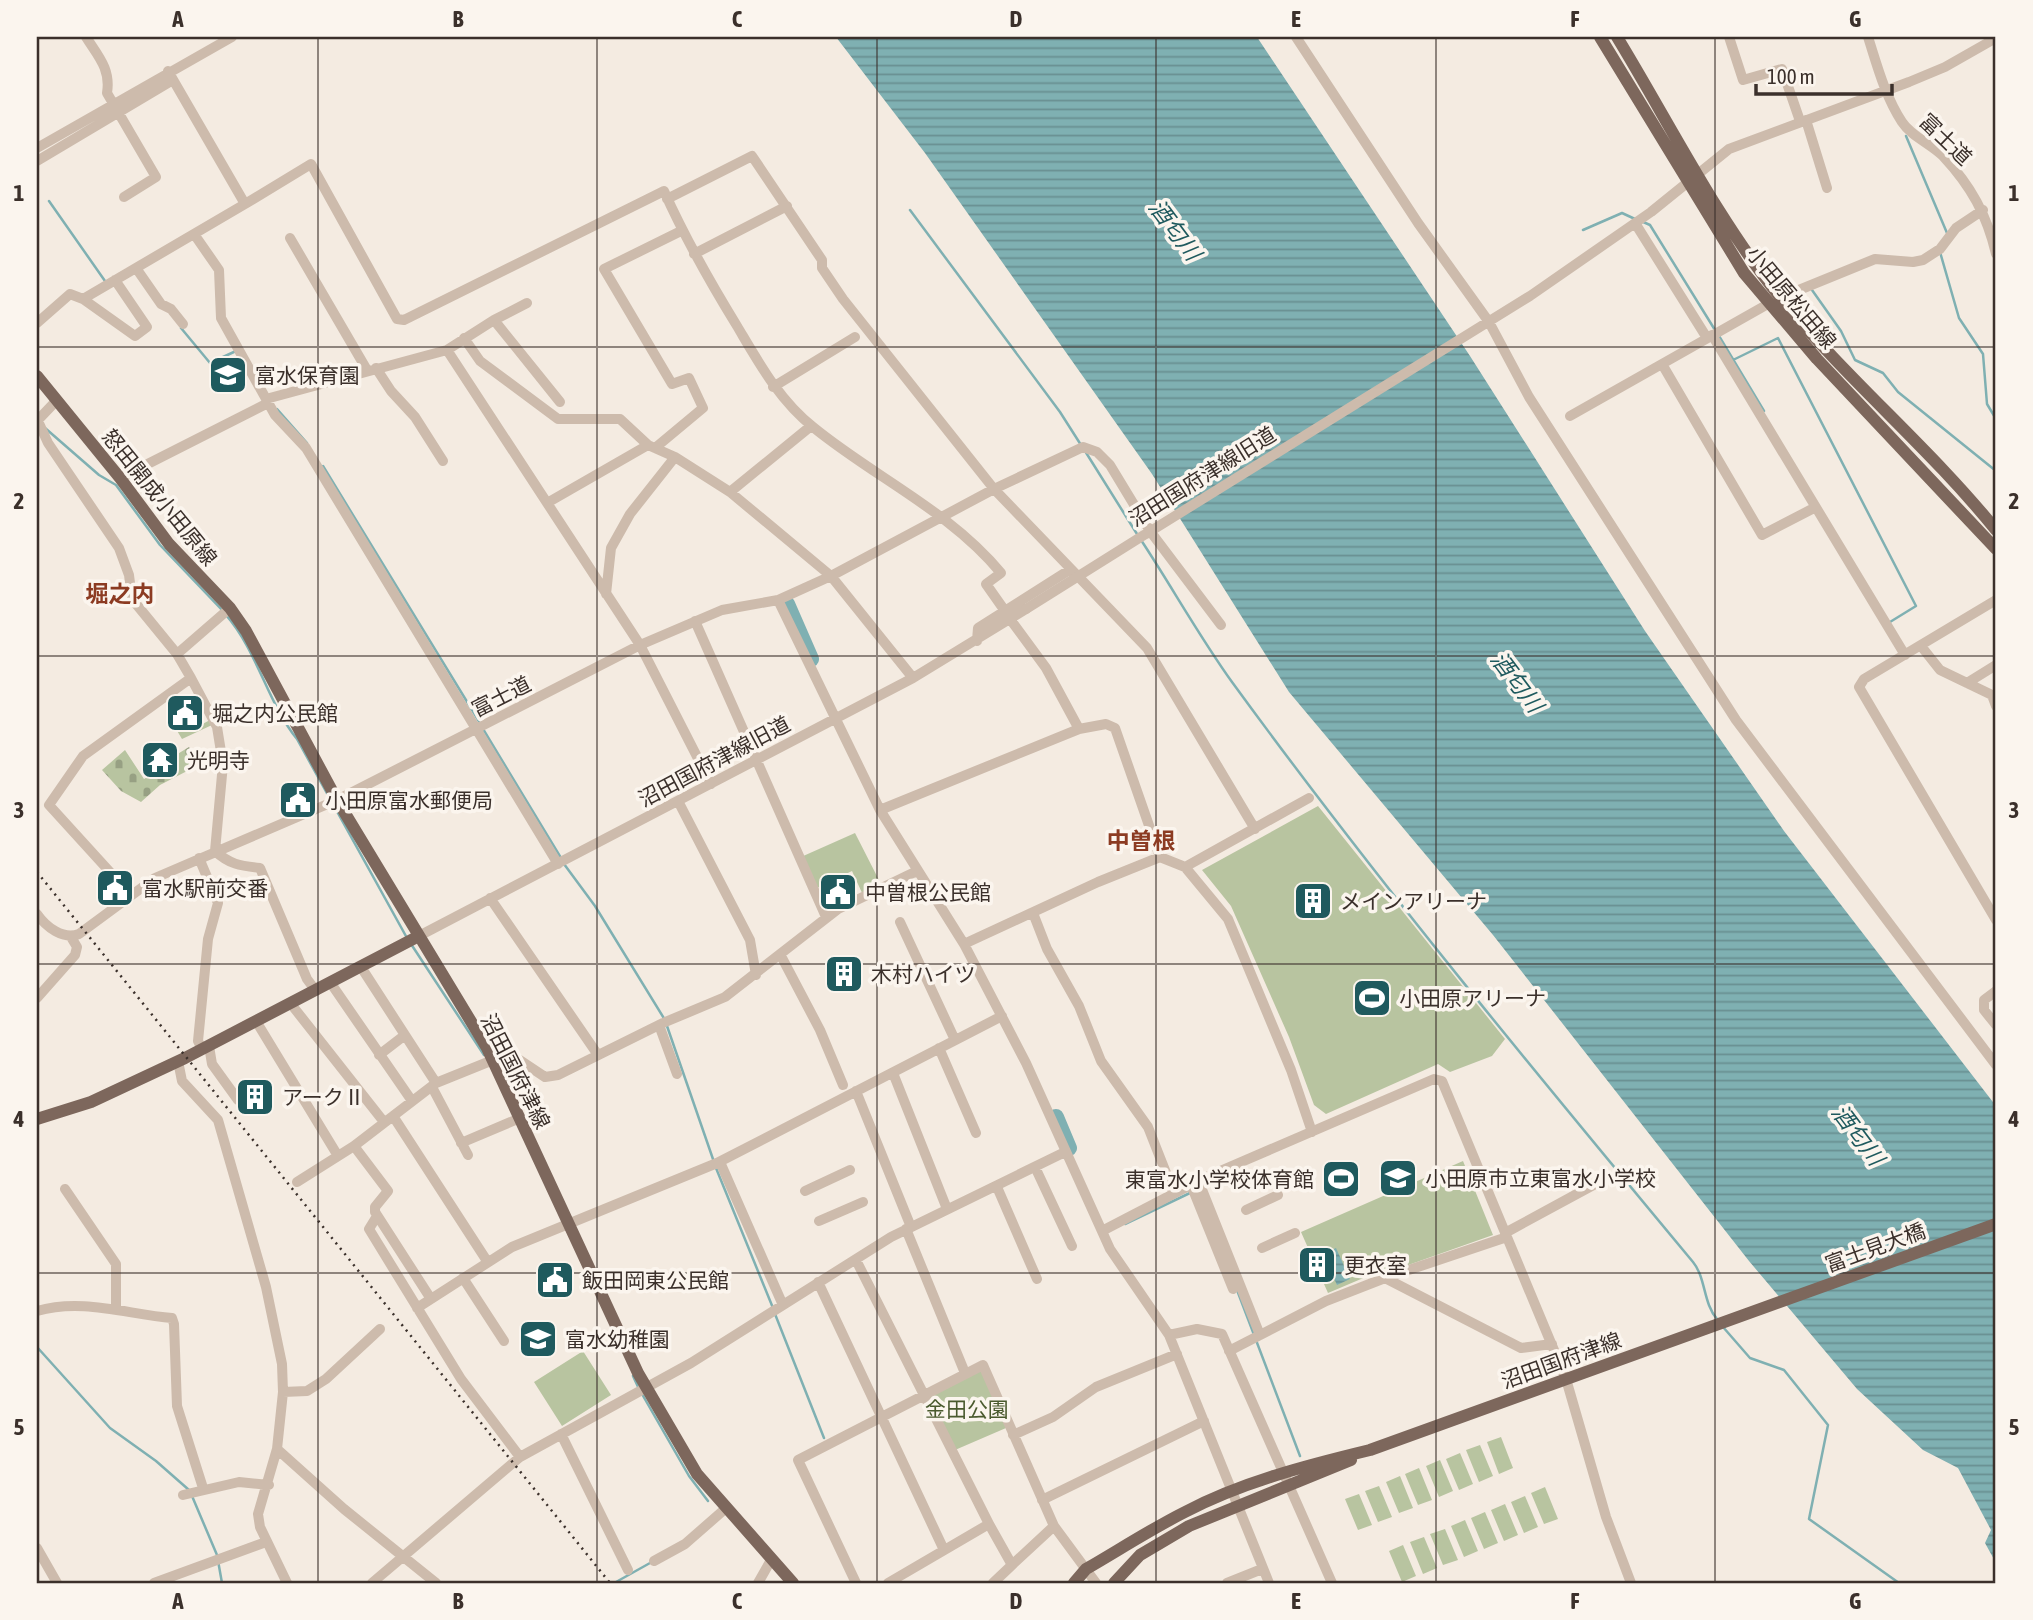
<svg xmlns="http://www.w3.org/2000/svg" width="2033" height="1620" viewBox="0 0 2033 1620" font-family="'Asap Condensed','Noto Sans JP',sans-serif">
	<defs>
		<pattern id="cemetery-stones" width="16" height="16" patternUnits="userSpaceOnUse" patternTransform="scale(1.75)"><rect width="16" height="16" fill="#b8c4a0"/><path d="M2 7V4a2 2 0 0 1 4 0v3zM10 15v-3a2 2 0 0 1 4 0v3z" fill="#97a083"/></pattern>
		<pattern id="water-rules" width="6" height="5" patternUnits="userSpaceOnUse" patternTransform="scale(1.75)"><rect width="6" height="5" fill="#7fb0b2"/><path d="M0 2.5h6" fill="none" stroke="#699091"/></pattern>
	</defs>
	<rect width="100%" height="100%" fill="#f4ebe1"/>
	<path fill="url(#cemetery-stones)" d="M189,747l9,14 -10,4 1,5 -29,15 -19,17 -20,-11 -19,-21 23,-20 19,29 24,-14 -2,-4z"/>
	<path fill="#b8c4a0" d="M192,718l5,9 13,-7 2,5 -30,14 -6,-10z
		M1318,806l187,233 -13,17 -42,16 -12,-8 -112,50 -12,-9 -25,-68 -58,-131 -29,-36z
		M855,833l27,53 -19,9 -11,-24 -37,18 -14,-32z
		M1463,1161l30,74 -96,34 -10,-1 -59,25 -27,-61z
		M583,1351l28,44 -49,31 -28,-44z
		M982,1369l24,59 -51,22 -27,-55z
		M1501,1437l12,31 -14,6 -12,-32z
		M1480,1445l13,31 -14,6 -13,-32z
		M1460,1453l13,31 -14,6 -13,-31z
		M1440,1460l13,31 -14,6 -13,-31z
		M1419,1468l13,32 -14,5 -13,-31z
		M1400,1476l13,32 -14,5 -13,-31z
		M1379,1486l13,31 -14,5 -13,-31z
		M1545,1487l13,32 -14,5 -13,-31z
		M1359,1494l13,31 -14,5 -13,-31z
		M1525,1496l13,31 -14,6 -13,-31z
		M1505,1504l13,31 -14,6 -13,-31z
		M1485,1512l13,31 -14,6 -13,-31z
		M1465,1520l13,31 -14,6 -13,-31z
		M1445,1529l13,31 -15,5 -13,-31z
		M1424,1537l13,31 -14,6 -13,-32z
		M1403,1545l13,31 -14,6 -13,-31z"/>
	<path fill="url(#water-rules)" d="M836,37h421l213,319 175,275 139,200 212,275v457l-11,-20 6,-13 -33,-62 -35,-18 -66,-61 -108,-128 -256,-326 -204,-243 -137,-218 -227,-321z
		M1336,1248l14,31 -13,6 -14,-31z"/>
	<g fill="none" stroke-linecap="round" stroke-linejoin="round">
		<path stroke="#7fb0b2" stroke-width="2.5" d="M1906,136l41,97
			M49,201l56,80
			M910,210l150,202 21,33
			M1641,221l9,4 65,105
			M1583,230l39,-17 13,6
			M1940,252l19,66 24,36 4,50 9,15
			M1812,290l29,41 14,29 28,13 15,19 98,79
			M181,328l29,35 26,-12
			M1719,336l45,75
			M1733,360l45,-22 138,268 -26,16
			M277,409l30,34
			M45,428l54,47 17,10 44,60 62,65
			M1085,451l52,83
			M323,466l157,257
			M1141,540c31,47 58,96 91,142 145,199 303,390 461,580 13,16 10,41 24,57
			M226,615c32,37 41,87 71,124l110,199
			M483,729l78,129
			M564,864l31,42 70,114
			M411,944l73,111
			M667,1026l47,136
			M716,1168l57,140
			M1125,1224l67,-32
			M1237,1290l63,166
			M775,1314l49,124
			M1723,1327l27,31 34,12 44,55 -19,94 90,64
			M37,1347l73,81 46,33 33,29
			M633,1376l6,13
			M642,1394l47,82 19,25
			M192,1496l25,59 5,28
			M616,1582l34,-19"/>
		<path stroke="#7fb0b2" stroke-width="16" d="M787,604l24,55
			M1056,1117l13,31"/>
		<path stroke="#cdbbac" stroke-width="10" d="M86,37c12,19 25,32 21,56l49,84 -32,20
			M1296,37l122,186 71,99 40,75 207,323 260,345
			M1729,37l14,43 39,-11 18,52
			M1868,37c9,28 17,59 34,85 9,14 29,22 41,34 28,30 44,59 53,98
			M1806,120l21,68
			M37,148l195,-111
			M37,161l136,-81
			M667,199l85,-43 70,104v8l21,31 151,190 153,159 108,181
			M245,204l66,-40 86,155 7,1 260,-129c21,47 46,91 73,135 22,37 42,74 76,101 61,50 137,84 188,146l-15,11 19,27
			M1635,223l72,115
			M194,234l25,36 2,48 54,97 31,33 252,416
			M290,238l77,132
			M694,254l93,-48
			M136,268l25,36 10,5 12,15
			M83,299l52,37 12,-9 -32,-47
			M1783,301l11,-9 81,-33 38,3 10,-2 17,-11 16,-21 27,-18
			M494,320l66,82
			M37,323l33,-29 13,5 162,-95 -77,-133
			M1712,335l193,320
			M464,338l16,23 78,58h62l28,26 27,12 55,35 101,84 82,102
			M447,350l47,-30 33,-17
			M1662,364l100,171 52,-27
			M376,368l15,23 24,26 28,44
			M773,387l82,-50
			M266,399l181,-49 193,295 71,139
			M1570,416l198,-112
			M37,421l20,-21
			M38,421l10,22 71,105 10,27 3,24 45,55
			M655,448l48,-40 -14,-30 -17,6 -68,-115 77,-38
			M120,478l148,-75
			M730,492l81,-66
			M547,503l101,-58
			M1146,534l384,-238 121,-84 78,-63 180,-67 36,-15 51,-29
			M606,594l5,-46 19,-34 45,-57
			M778,600l102,210 84,134 62,119 84,186 59,86 100,248
			M1996,600l-132,79 -5,8 137,233
			M1010,619l36,49 33,61 27,-5 9,4 45,129
			M695,621l131,296
			M977,641l1,-13 93,-59
			M1921,646l19,24 52,25 4,11
			M191,678l26,49 6,37 -8,87c14,13 25,15 45,17l47,111 9,12
			M1967,683l29,-18
			M678,801l72,139 6,35
			M880,810l199,-81
			M199,858l19,45 -10,36 -10,102 4,8
			M1185,867l124,-69
			M130,894l-81,-89 34,-49 108,-78 -14,-24 53,-46
			M490,898l108,157
			M1033,913l14,36 32,57 22,55 47,66 26,66
			M37,914c9,13 26,26 42,20l76,-56 182,-78 303,-155 82,-35 56,-10 53,-24 163,-87 89,-42 14,5 13,13 40,66 71,94
			M900,922l55,118
			M417,937l496,-259 113,-69
			M964,944l134,-62 62,-25 25,10 43,52 63,151 21,62
			M780,954l40,76 23,55
			M361,967l75,116
			M330,982l82,119
			M1996,991l-12,9v10l12,15
			M37,998l38,-43 2,-8 -6,-10
			M291,1004l93,118
			M256,1021l82,135
			M659,1025l18,49
			M209,1046l3,18 26,36
			M487,1048l22,5 36,24 13,-2 105,-52 62,-26 113,-88 79,-38
			M939,1048l37,85
			M379,1055l26,-20
			M178,1061l4,20 36,39 48,167 16,77 1,28 -6,57 -19,65 2,13 27,56
			M893,1073l54,136
			M432,1087l36,68
			M856,1091l55,136
			M393,1116l94,145
			M461,1143l59,-25
			M354,1146l34,45 -13,16v5l56,87
			M720,1162l62,141
			M1035,1167l37,79
			M297,1182l57,-36 82,-63 57,-23
			M1199,1182l61,153
			M1191,1185l42,104
			M997,1187l40,92
			M65,1189l51,75v46
			M805,1191l45,-21
			M1246,1210l32,-15
			M377,1216l-8,13 92,150 59,78
			M819,1221l44,-19
			M906,1229l59,144
			M1102,1231l102,-53 230,-99 8,2 124,298 40,138 25,66
			M1505,1233l105,-57
			M1262,1248l33,-15
			M856,1260l133,264
			M463,1278l41,63
			M1385,1278l122,-41
			M818,1282l126,268
			M417,1308l95,-61 205,-84 285,-147
			M37,1311c45,-13 89,3 135,7l2,6 3,82 26,82
			M1169,1335l28,-6 25,5 110,249
			M1229,1351l97,-50 59,-23 136,70 31,-4
			M283,1392l24,-1 19,-12 54,-50
			M561,1434l67,136
			M1013,1435l40,-18 43,-30 81,-33
			M277,1449l67,60 92,74
			M183,1495l56,-13 30,3
			M1042,1500l162,-79
			M37,1548l20,35
			M654,1561l31,-17 40,-35
			M154,1583l112,-41
			M372,1583l148,-126 171,-94 200,-126 174,-85
			M758,1583l13,-23
			M856,1583l-58,-123 185,-95 71,161
			M888,1583l101,-59 23,41 42,-39 42,57
			M993,1583l19,-18
			M1227,1583l35,-14"/>
		<path stroke="#7d675c" stroke-width="12" d="M1600,37l144,236 73,86 179,190
			M1617,37c53,87 99,181 163,260 67,83 149,150 216,233
			M37,376l83,102 49,66 61,64 16,23 91,169 150,248 151,325 59,101 96,109
			M37,1119l54,-17 94,-44 232,-121
			M1074,1583l12,-14c33,-19 65,-40 99,-57 57,-30 123,-47 185,-62l626,-226
			M1114,1583l26,-28 49,-29 162,-66"/>
		<path stroke="#3b302b" stroke-width="2.5" stroke-dasharray="2 5" stroke-linecap="butt" d="M37,872l573,711"/>
		<path stroke="#cdbbac" stroke-width="10" d="M1026,609l118,-74"/>
	</g>
	<path fill="none" stroke="#3b302b" stroke-width="2" stroke-opacity="0.55" d="M318,37v1546M597,37v1546M877,37v1546M1156,37v1546M1436,37v1546M1715,37v1546M37,347h1959M37,656h1959M37,964h1959M37,1273h1959"/>
	<defs>
		<symbol id="school-square" viewBox="-11 -11 22 22"><rect x="-9" y="-9" width="18" height="18" rx="4" fill="#1f5a5e" stroke="#fbf5ee"/><path d="M0-5L7-2L0 1L-7-2ZM-4 1L0 2.5L4 1V4Q0 6-4 4Z" fill="#fff"/></symbol>
		<symbol id="civic-square" viewBox="-11 -11 22 22"><rect x="-9" y="-9" width="18" height="18" rx="4" fill="#1f5a5e" stroke="#fbf5ee"/><path d="M-.6-6.5H3V-4.5H.6V-3L4-1V1h2V6H-6V1h2V-1L-.6-3ZM-1.2 2.5V6h2.4V2.5Z" fill="#fff"/></symbol>
		<symbol id="temple-square" viewBox="-11 -11 22 22"><rect x="-9" y="-9" width="18" height="18" rx="4" fill="#1f5a5e" stroke="#fbf5ee"/><path d="M0-6L5-2H3V0L6.5 2.5H4V6H1.5V3h-3V6H-4V2.5H-6.5L-3 0V-2H-5Z" fill="#fff"/></symbol>
		<symbol id="building-square" viewBox="-11 -11 22 22"><rect x="-9" y="-9" width="18" height="18" rx="4" fill="#1f5a5e" stroke="#fbf5ee"/><path d="M-4-6H4V6H1V3H-1V6H-4ZM-2.5-4.3h1.7v1.8h-1.7ZM.8-4.3h1.7v1.8H.8ZM-2.5-1h1.7V.8h-1.7ZM.8-1h1.7V.8H.8Z" fill="#fff"/></symbol>
		<symbol id="stadium-square" viewBox="-11 -11 22 22"><rect x="-9" y="-9" width="18" height="18" rx="4" fill="#1f5a5e" stroke="#fbf5ee"/><path d="M0-5a6.5 5 0 1 0 0 10a6.5 5 0 1 0 0-10ZM-3.5-1.8h7v3.6h-7Z" fill="#fff"/></symbol>
	</defs>
	<g fill-rule="evenodd">
		<use href="#school-square" x="206" y="353" width="44" height="44"/>
		<use href="#civic-square" x="163" y="691" width="44" height="44"/>
		<use href="#temple-square" x="138" y="738" width="44" height="44"/>
		<use href="#civic-square" x="276" y="778" width="44" height="44"/>
		<use href="#civic-square" x="93" y="866" width="44" height="44"/>
		<use href="#civic-square" x="816" y="870" width="44" height="44"/>
		<use href="#building-square" x="1291" y="879" width="44" height="44"/>
		<use href="#building-square" x="822" y="952" width="44" height="44"/>
		<use href="#stadium-square" x="1350" y="976" width="44" height="44"/>
		<use href="#building-square" x="233" y="1075" width="44" height="44"/>
		<use href="#school-square" x="1376" y="1156" width="44" height="44"/>
		<use href="#stadium-square" x="1319" y="1157" width="44" height="44"/>
		<use href="#building-square" x="1295" y="1243" width="44" height="44"/>
		<use href="#civic-square" x="533" y="1258" width="44" height="44"/>
		<use href="#school-square" x="516" y="1317" width="44" height="44"/>
	</g>
	<g text-anchor="middle" dominant-baseline="central" stroke-width="7" stroke-linejoin="round" paint-order="stroke">
		<g font-size="21" fill="#3b302b" stroke="#fbf5ee">
			<text transform="translate(1946 139) rotate(44)">富士道</text>
			<text transform="translate(1792 297) rotate(50)">小田原松田線</text>
			<text transform="translate(1202 476) rotate(-32)">沼田国府津線旧道</text>
			<text transform="translate(160 497) rotate(51)">怒田開成小田原線</text>
			<text transform="translate(501 696) rotate(-27)">富士道</text>
			<text transform="translate(714 761) rotate(-28)">沼田国府津線旧道</text>
			<text transform="translate(516 1071) rotate(63)">沼田国府津線</text>
			<text transform="translate(1875 1247) rotate(-20)">富士見大橋</text>
			<text transform="translate(1561 1360) rotate(-20)">沼田国府津線</text>
		</g>
		<g font-size="21" fill="#3b302b" stroke="#fbf5ee" text-anchor="start">
			<text x="255" y="375">富水保育園</text>
			<text x="212" y="713">堀之内公民館</text>
			<text x="187" y="760">光明寺</text>
			<text x="325" y="800">小田原富水郵便局</text>
			<text x="142" y="888">富水駅前交番</text>
			<text x="865" y="892">中曽根公民館</text>
			<text x="1340" y="901">メインアリーナ</text>
			<text x="871" y="974">木村ハイツ</text>
			<text x="1399" y="998">小田原アリーナ</text>
			<text x="282" y="1097">アークⅡ</text>
			<text x="1425" y="1178">小田原市立東富水小学校</text>
			<text x="1314" y="1179" text-anchor="end">東富水小学校体育館</text>
			<text x="1344" y="1265">更衣室</text>
			<text x="582" y="1280">飯田岡東公民館</text>
			<text x="565" y="1339">富水幼稚園</text>
		</g>
		<g font-size="21" fill="#4a5a2e" stroke="#fbf5ee">
			<text x="967" y="1409">金田公園</text>
		</g>
		<g font-size="23" font-style="italic" fill="#1f5a5e" stroke="#fbf5ee">
			<text transform="translate(1175 230) rotate(53)">酒匂川</text>
			<text transform="translate(1517 682) rotate(53)">酒匂川</text>
			<text transform="translate(1858 1135) rotate(53)">酒匂川</text>
		</g>
		<g font-size="23" font-weight="bold" fill="#8c3b22" stroke="#fbf5ee">
			<text x="120" y="594">堀之内</text>
			<text x="1141" y="841">中曽根</text>
		</g>
	</g>
	<rect width="2033" height="1620" fill="none" stroke="#fbf5ee" stroke-width="77"/>
	<path d="M1756 84v10h136v-10" fill="none" stroke="#3b302b" stroke-width="3.5"/>
	<text x="1767" y="84" font-size="21" fill="#3b302b" stroke="#fbf5ee" stroke-width="5" paint-order="stroke">100 m</text>
	<rect x="38" y="38" width="1956" height="1544" fill="none" stroke="#3b302b" stroke-width="2.5"/>
	<g font-size="23" text-anchor="middle" font-weight="bold" fill="#3b302b">
		<text x="178" y="27">A</text>
		<text x="458" y="27">B</text>
		<text x="737" y="27">C</text>
		<text x="1016" y="27">D</text>
		<text x="1296" y="27">E</text>
		<text x="1575" y="27">F</text>
		<text x="1855" y="27">G</text>
		<text x="19" y="201">1</text>
		<text x="2014" y="201">1</text>
		<text x="19" y="509">2</text>
		<text x="2014" y="509">2</text>
		<text x="19" y="818">3</text>
		<text x="2014" y="818">3</text>
		<text x="19" y="1127">4</text>
		<text x="2014" y="1127">4</text>
		<text x="19" y="1435">5</text>
		<text x="2014" y="1435">5</text>
		<text x="178" y="1609">A</text>
		<text x="458" y="1609">B</text>
		<text x="737" y="1609">C</text>
		<text x="1016" y="1609">D</text>
		<text x="1296" y="1609">E</text>
		<text x="1575" y="1609">F</text>
		<text x="1855" y="1609">G</text>
	</g>
</svg>
